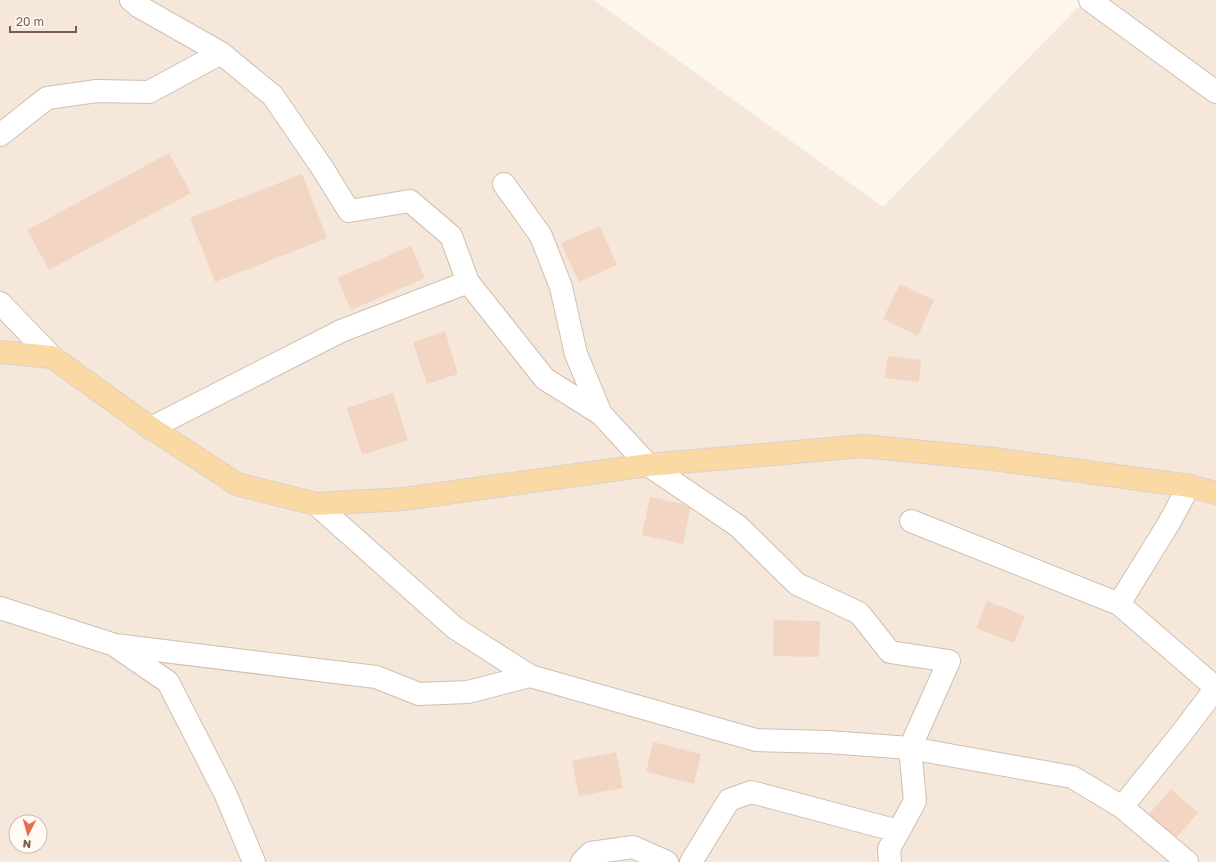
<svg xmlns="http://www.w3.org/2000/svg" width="1216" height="862" viewBox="0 0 1216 862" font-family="'Golos Text',sans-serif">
	<rect width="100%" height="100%" fill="#fdf6ec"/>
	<path fill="#f5e8da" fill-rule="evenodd" d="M0,0h594l289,207 202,-207h131v862h-1216zM16,822h24v24h-24z"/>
	<path fill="#f3d5c3" d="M169,153l22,40 -142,77 -22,-40z
		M302,174l25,64 -112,44 -25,-64z
		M600,226l17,39 -38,17 -18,-39z
		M411,246l14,32 -74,32 -14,-32z
		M900,284l34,16 -16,36 -35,-17z
		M445,331l13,43 -31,10 -14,-42z
		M888,356l33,4 -2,22 -34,-4z
		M393,393l15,47 -46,15 -15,-47z
		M650,497l41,9 -8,38 -41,-9z
		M987,601l38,15 -11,27 -38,-15z
		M774,620l46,1 -1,36 -46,-1z
		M653,742l48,12 -7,30 -48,-12z
		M616,752l7,36 -44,8 -7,-35z
		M1171,789l27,24 -23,26 -27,-24z"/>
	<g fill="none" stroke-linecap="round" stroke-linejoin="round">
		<defs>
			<path id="minor" d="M131,0l7,6 83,47 52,43 50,73 26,42 61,-10 41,35 17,46 77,97 56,35 47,51 90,61 59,58 62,29 31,39 59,9 -39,87 5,53 -26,48 1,13
				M1090,0l126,92
				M0,135l47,-37 50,-7 52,1 72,-39
				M504,184l37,52 20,51 15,67 25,60
				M0,303l52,54
				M151,428l190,-97 127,-49
				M316,504l139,124 75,48 226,64 72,2 82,6 162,29 50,30 65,55
				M911,521l208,83 97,84
				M1119,604l50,-81 20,-37
				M0,608l115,37 261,32 43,17 49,-2 62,-16
				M117,647l51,35 57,111 29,69
				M1122,807l59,-73 35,-46
				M582,862l9,-9 42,-6 34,15
				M691,862l38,-62 22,-8 147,39"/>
			<path id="major" d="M0,352l52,5 99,71 86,56 79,20 88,-5 244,-34 215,-19 131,13 195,27 27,7"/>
		</defs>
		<use href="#minor" stroke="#d1beb0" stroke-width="24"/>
		<use href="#major" stroke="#dad1cd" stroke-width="24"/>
		<use href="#minor" stroke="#fff" stroke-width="22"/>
		<use href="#major" stroke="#fbd9a5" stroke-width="22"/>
	</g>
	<g transform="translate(28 834) rotate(186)"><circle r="19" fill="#fffaf3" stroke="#cabbb1"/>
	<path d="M0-3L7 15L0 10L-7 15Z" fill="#e76f51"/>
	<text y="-6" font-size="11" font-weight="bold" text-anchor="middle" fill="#7a5c4d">N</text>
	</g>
	<path d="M10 26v6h66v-6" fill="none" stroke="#7a5c4d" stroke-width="2"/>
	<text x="16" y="26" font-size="12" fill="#7a5c4d" stroke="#fffaf3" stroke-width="3" paint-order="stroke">20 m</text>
</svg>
